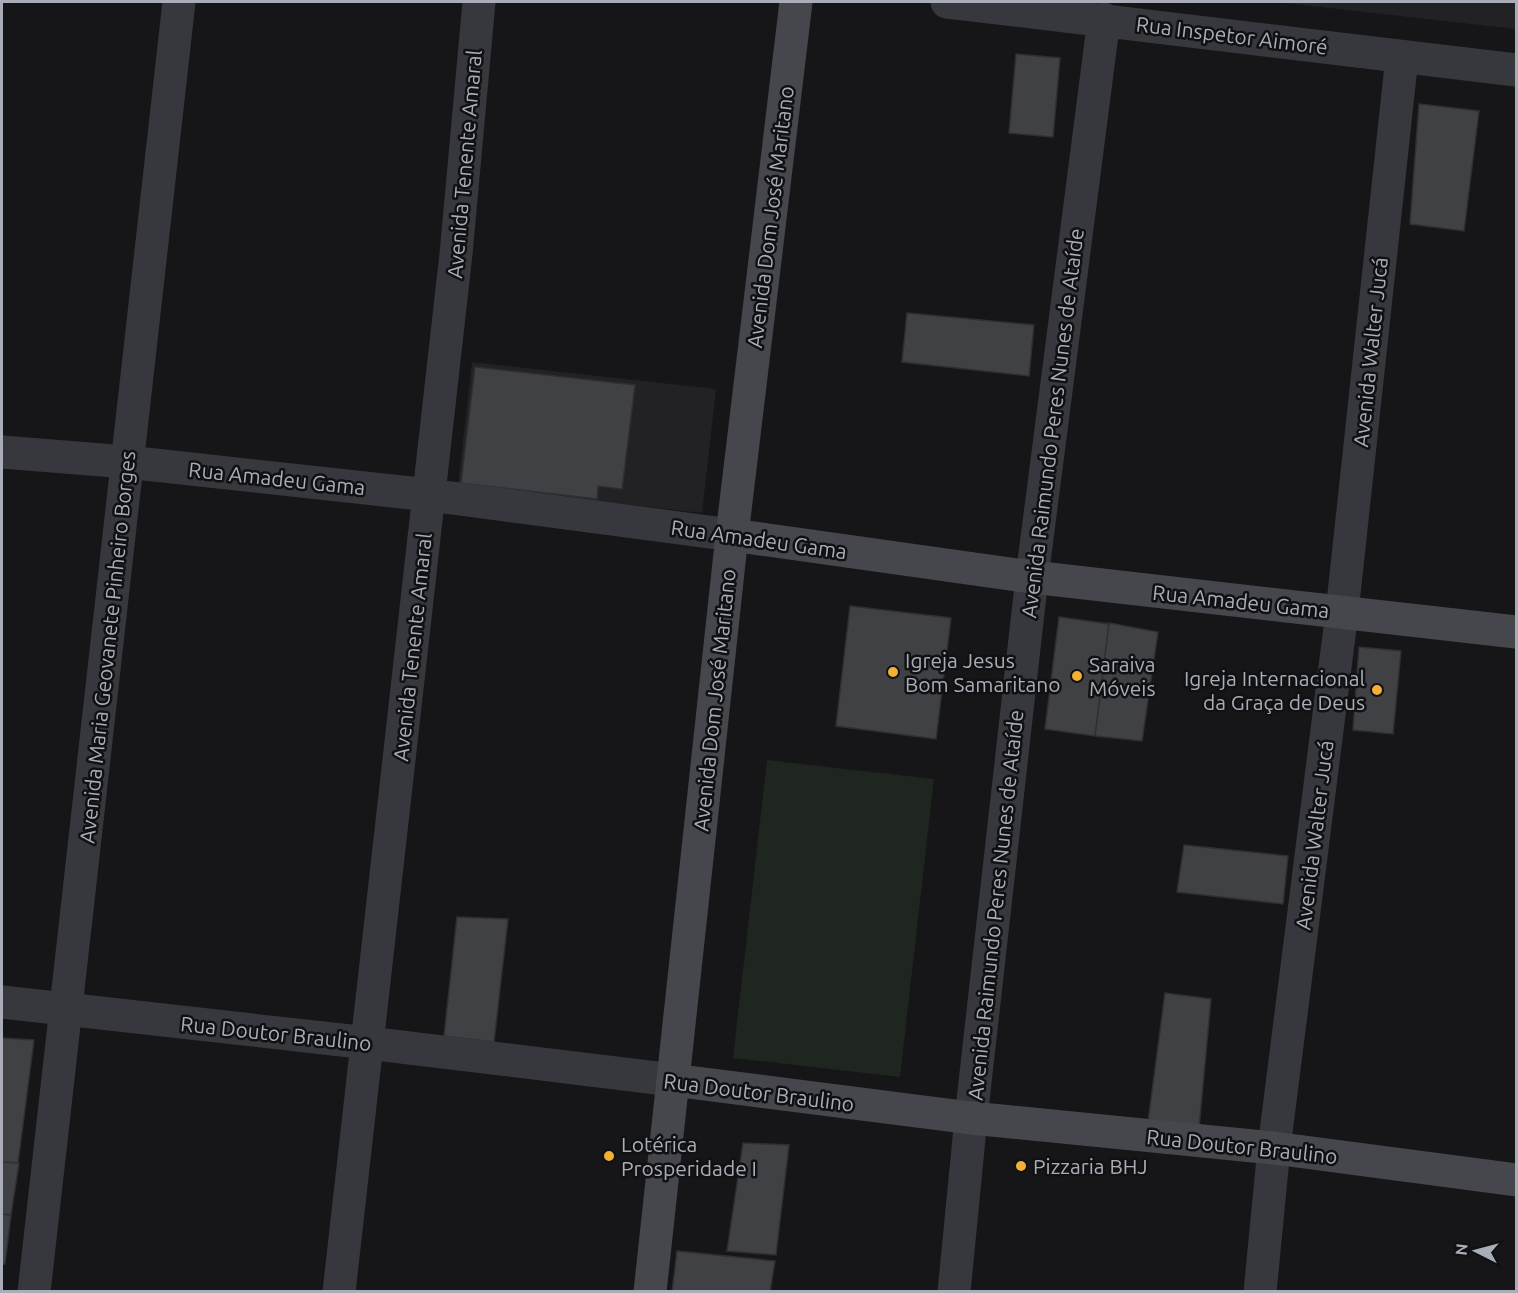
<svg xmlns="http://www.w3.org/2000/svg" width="1518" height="1293" viewBox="0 0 1518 1293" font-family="Ubuntu,sans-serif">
	<rect width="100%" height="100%" fill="#161618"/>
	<path fill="#222225" d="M1276,2h240v27z
		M472,362l244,27 -14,124 -244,-28z"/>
	<path fill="#1e261f" d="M767,760l167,19 -34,298 -167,-19z"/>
	<path fill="#404145" stroke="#303034" stroke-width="1.5" d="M1016,54l44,4 -7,79 -44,-4z
		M1419,104l60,7 -15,120 -54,-7z
		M907,313l127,12 -5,51 -127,-14z
		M475,367l160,18 -13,104 -24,-3 -1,13 -136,-16z
		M850,606l101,12 -15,121 -100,-13z
		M1059,617l50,7 -14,112 -50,-7z
		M1109,623l49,9 -16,109 -47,-5z
		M1359,647l42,4 -8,83 -40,-4z
		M1184,845l104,11 -5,48 -106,-12z
		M457,917l51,2 -14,123 -50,-6z
		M1165,993l46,6 -12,129 -51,-6z
		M2,1038l32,2 -16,123 -16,-1z
		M743,1143l46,2 -13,110 -49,-4z
		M2,1162l17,1 -8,52 -9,-1z
		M2,1214l9,1 -6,49h-3z
		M677,1251l98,10 -5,31h-98z"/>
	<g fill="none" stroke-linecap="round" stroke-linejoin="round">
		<path stroke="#37383d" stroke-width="33" d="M947,2l569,68
			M2,452l125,10 302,33 303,40
			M2,1002l366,41 305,37
			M34,1292l145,-1290
			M339,1292l117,-1038 23,-252
			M954,1292l17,-174 61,-541 72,-558
			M1260,1292l14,-144 68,-536 60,-555"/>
		<path stroke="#45474d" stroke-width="33" d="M732,535l300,42 484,55
			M673,1080l298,38 303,30 242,32
			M650,1292l82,-757 64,-533"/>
	</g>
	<g fill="#f2b134" stroke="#111113" stroke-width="2">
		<circle cx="893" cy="672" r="6"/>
		<circle cx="1077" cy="676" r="6"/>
		<circle cx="1377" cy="690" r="6"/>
		<circle cx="609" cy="1156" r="6"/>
		<circle cx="1021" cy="1166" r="6"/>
	</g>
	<g text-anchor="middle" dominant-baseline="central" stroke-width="5" stroke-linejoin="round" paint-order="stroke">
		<g font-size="21" fill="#a8adb8" stroke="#111113">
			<text transform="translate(1232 35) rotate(7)">Rua Inspetor Aimoré</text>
			<text transform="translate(464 164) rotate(-85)">Avenida Tenente Amaral</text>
			<text transform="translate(770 217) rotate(-83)">Avenida Dom José Maritano</text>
			<text transform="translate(1370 352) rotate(-84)">Avenida Walter Jucá</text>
			<text transform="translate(1052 423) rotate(-83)">Avenida Raimundo Peres Nunes de Ataíde</text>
			<text transform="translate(277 478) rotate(6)">Rua Amadeu Gama</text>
			<text transform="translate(759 539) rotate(8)">Rua Amadeu Gama</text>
			<text transform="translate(1241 601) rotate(6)">Rua Amadeu Gama</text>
			<text transform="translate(107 647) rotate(-84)">Avenida Maria Geovanete Pinheiro Borges</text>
			<text transform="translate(412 647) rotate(-84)">Avenida Tenente Amaral</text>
			<text transform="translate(714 700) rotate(-84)">Avenida Dom José Maritano</text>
			<text transform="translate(1314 835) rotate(-83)">Avenida Walter Jucá</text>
			<text transform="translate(995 905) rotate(-84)">Avenida Raimundo Peres Nunes de Ataíde</text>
			<text transform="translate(276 1033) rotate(6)">Rua Doutor Braulino</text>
			<text transform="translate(759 1092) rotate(7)">Rua Doutor Braulino</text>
			<text transform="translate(1242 1146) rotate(6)">Rua Doutor Braulino</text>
		</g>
		<g font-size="21" fill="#a8adb8" stroke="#111113" text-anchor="start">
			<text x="905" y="660">Igreja Jesus<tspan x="905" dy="24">Bom Samaritano</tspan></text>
			<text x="1089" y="664">Saraiva<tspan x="1089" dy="24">Móveis</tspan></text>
			<text x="1365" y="678" text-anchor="end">Igreja Internacional<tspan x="1365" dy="24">da Graça de Deus</tspan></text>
			<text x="621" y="1144">Lotérica<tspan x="621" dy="24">Prosperidade I</tspan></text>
			<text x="1033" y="1166">Pizzaria BHJ</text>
		</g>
	</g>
	<rect width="1518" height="1293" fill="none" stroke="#a8adb8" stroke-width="6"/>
	<g transform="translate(1476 1251) rotate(276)" stroke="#111113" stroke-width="4.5" paint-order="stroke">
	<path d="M0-4.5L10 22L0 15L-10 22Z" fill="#a8adb8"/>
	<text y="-9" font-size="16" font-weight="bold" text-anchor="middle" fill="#a8adb8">N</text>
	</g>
</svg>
